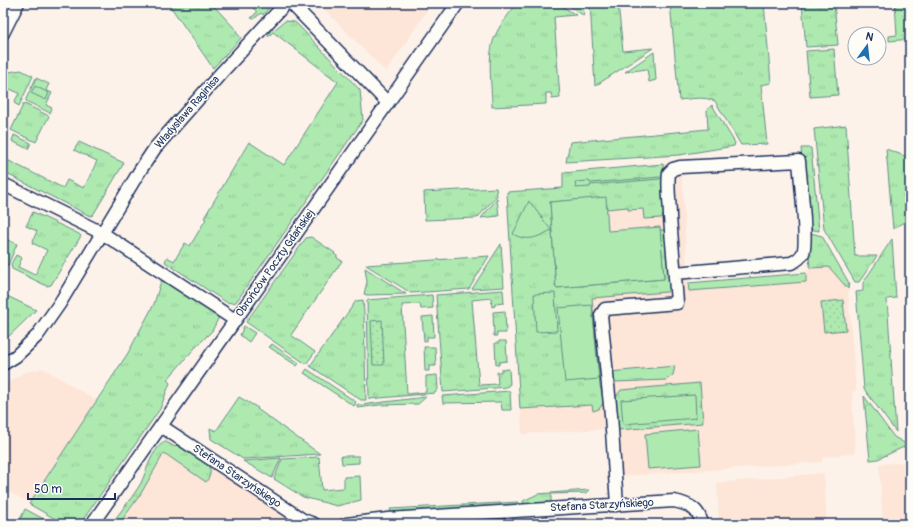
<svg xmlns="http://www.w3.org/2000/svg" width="913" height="527" viewBox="0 0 913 527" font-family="Pangolin,sans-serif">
	<defs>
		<pattern id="grass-tufts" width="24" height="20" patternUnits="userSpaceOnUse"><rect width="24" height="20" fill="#aeeab0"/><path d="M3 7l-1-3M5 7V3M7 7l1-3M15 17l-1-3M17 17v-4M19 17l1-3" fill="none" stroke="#95c99a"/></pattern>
		<pattern id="park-dots" width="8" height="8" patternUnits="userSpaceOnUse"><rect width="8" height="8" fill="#aeeab0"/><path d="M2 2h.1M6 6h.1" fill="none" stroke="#95c99a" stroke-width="1.8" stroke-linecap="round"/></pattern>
	</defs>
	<rect width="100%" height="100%" fill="#fdf2e9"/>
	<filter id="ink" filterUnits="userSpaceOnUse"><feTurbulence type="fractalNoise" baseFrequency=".025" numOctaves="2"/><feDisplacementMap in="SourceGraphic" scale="8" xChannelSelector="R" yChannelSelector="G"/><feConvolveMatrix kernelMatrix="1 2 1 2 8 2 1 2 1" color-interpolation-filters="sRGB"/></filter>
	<g filter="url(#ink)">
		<path fill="#fde5d8" d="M318,3h114l-46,69z
			M681,162l7,121 118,-10 4,-5 19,-1 19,22 8,102 -4,1 3,61 -32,4 -1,5 -213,15 -2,-48 -85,5 -15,-242 56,-4v-15z
			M43,368l54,33 -67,102 -27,-14v-103l20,-13z
			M166,438l41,26 89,60h-185l29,-40 11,-25z
			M910,462v62h-27l-4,-60z
			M824,473l3,51h-108l-2,-41z"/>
		<path fill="url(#grass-tufts)" stroke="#648c87" d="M168,3h43l26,28 -1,1 5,6 -28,30z
			M248,3h23v2l-8,10 -2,-2 -7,6 -3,-1 6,-6z
			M517,3h40l19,12 -22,2 6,81 -8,1 -1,-6h-5v11l-54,3c0,-21 -6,-54 4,-73 5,-11 14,-21 21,-31z
			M566,3h17l1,13z
			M590,3h28l5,48 30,-3 -58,38z
			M670,3h94l7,80 -10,2 6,59 -26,1 -26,-44c-11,-5 -25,-2 -36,-1z
			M802,3h32l4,42 -32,2z
			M895,3h15v36l-21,2v-5l8,-1z
			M285,21l10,1 4,4 61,64 3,30 -127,182 -4,1 -6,-1 -61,-40 2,-5 7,4 11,-18 5,3 16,-27 -2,-1 45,-76 35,23 54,-83 -65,-50 -5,5 3,-9 3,2z
			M834,49l4,46 -28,2 -4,-46z
			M654,52l2,28 -7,2 -2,-13 -22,3z
			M21,70l12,6 -14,30 -5,-3 5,-10 -16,-7v-13z
			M36,78l13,6 -3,6 6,3 -6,12 6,3 -2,5 -24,-12v-2z
			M25,104l24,12 -13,26 -25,-12 12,-25z
			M712,105l23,38 -1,3 -55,9 -113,7 4,-20 138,-13 -1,-19z
			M846,125l9,131h22l-18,26h-4l-31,-53 -10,-100z
			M14,135l17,8 -3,6 -16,-8z
			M79,142l45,21 -31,52 -3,1 -87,-44v-14l60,30 4,-8 17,8 13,-27 -23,-11z
			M801,148h10l8,83 -12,-2z
			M886,149l24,9v60l-17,11z
			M663,164l3,48 -5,6 -17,1 -1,-10 -15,1v-3l-22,2 -1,-11 -55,4 6,86 108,-9 -4,-50 7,3 4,52 -4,8 -75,6 8,88 4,16 -5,7 -6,2 -1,-6 -72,4 -13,-217 56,-4v-15z
			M496,188l1,8 -20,22 -52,2 -1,-28z
			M497,199l2,17 -18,2z
			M33,212l46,22 2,2 -30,49 -4,1 -35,-17 -1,-5 5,-9 6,3 -4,9 17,8 12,-25 -15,-7 5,-12 -11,-5z
			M807,232l15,4 27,47 -1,6 -19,-22 -19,1z
			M311,237l24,16 -1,1 3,2v2l5,3 -51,74 24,17 -9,12 -60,-42 60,-84z
			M3,238l14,6 -9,21 -3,1 -2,-1z
			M892,239l4,59 -9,1 9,133 -32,-43 -8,-97 7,-1v-8z
			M501,244l3,43 -32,2z
			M489,256l-20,33 -58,4 -45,-28z
			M365,268l41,26 -39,1 -3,-1 3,-12z
			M161,281l10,1 49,33 -8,16 -19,19 -26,30 3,3 -10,26 -80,115h-16l-35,-20 99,-151 26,-49z
			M503,290l1,13 -9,1v2l-3,1 -1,-9 -19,2 7,85 19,-1 -1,-12h4v-2l8,-1 1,15 -3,3 -64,5 -7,-97z
			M3,294l33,16 -33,32z
			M432,295l1,13 -12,1 -1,-5 -18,1 5,89 19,-2v-16l11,-1 1,14 -3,4 -66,6 -2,-99z
			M363,300l1,13 2,87h-5l-51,-34 46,-65z
			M505,311l1,22h-9v3h-3l-1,-24z
			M433,316l1,21h-7v4h-3l-2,-24z
			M244,326l11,7 -6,9 -9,-7z
			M272,344l27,19 -2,3 -28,-19z
			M424,347h11l1,19h-7v5h-4z
			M307,369l49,33 -2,4 -50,-33z
			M700,383l3,40 -85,7 -3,-32 6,-8z
			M510,391l1,19h-9l-1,-8 -58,1 -1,-7z
			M864,396l30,41 14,8 -30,14 -8,1z
			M239,397l19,11 -1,1 63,45 -77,5 -32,-20 -1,-11 6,3z
			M426,397l-8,7 -39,1 -21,3 -2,-2 2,-2 2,1z
			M164,442h2l9,5 2,-2c6,4 30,17 32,22 3,5 0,11 -3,15l-42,-29 -24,42 -21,29h-8c10,-13 22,-27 30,-41 6,-13 10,-32 23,-41z
			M319,457l3,33 22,-2v-11l16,-1 1,24 -24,6 -34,-9 -29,-18 8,-20z
			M281,458l-9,20 -29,-17z
			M589,490l-2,3 -36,1v9l-26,1 -2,-2v-1l15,-7z
			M518,502l-1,3 -126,7 -1,-3z
			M25,509l28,15h-35z
			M666,521l12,1 3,2h-82z"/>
		<path fill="url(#park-dots)" stroke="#648c87" d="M843,300l3,30 -22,2 -3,-30z
			M382,320l2,45h-11l-2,-44z"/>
		<path fill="#aeeab0" stroke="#648c87" d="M35,86l14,7 -3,7 -15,-7z
			M660,177v2l-70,6v2l-14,1 -1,-6 14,-1 1,2z
			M606,197l2,34 52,-4 4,52 -108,9 -6,-86z
			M529,201l22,29c-14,8 -24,12 -38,4z
			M806,273v9l-117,9 -1,-8z
			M555,293l2,38 -21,1 -2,-38z
			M592,305l7,74 -34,3 -7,-74z
			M499,341h7l1,20 -8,1v3h-3l-1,-22h4z
			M675,366l-2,9 -7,5 -51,2 -2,-1 -3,-9z
			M695,395l1,23 -73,6 -2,-24z
			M698,429l3,36 -53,4 -3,-35z
			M341,456h18v7l-17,1z"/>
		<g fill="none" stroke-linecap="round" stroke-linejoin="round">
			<defs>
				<path id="minor" d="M291,3l96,99
					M3,33l15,-30
					M3,184l99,49 133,87
					M3,364l13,-8 21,-20 23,-33 79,-131 16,-24 67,-76 64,-69
					M161,426l142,94 11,4
					M617,505l-6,-90 -10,-100 4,-6 72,-6c-2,-29 -5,-58 -7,-86 0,-15 -3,-30 -1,-44l4,-4 7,-2 119,-6c1,16 9,81 4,92 -3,6 -7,8 -12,10l-116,10
					M92,524l366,-521
					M346,524l42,-5 286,-18c15,3 25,8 28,23"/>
			</defs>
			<use href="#minor" stroke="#1b2f5e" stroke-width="15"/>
			<use href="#minor" stroke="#fdfcf7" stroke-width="12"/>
		</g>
	</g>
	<g text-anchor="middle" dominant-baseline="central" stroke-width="3" stroke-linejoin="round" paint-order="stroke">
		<g font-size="11" fill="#1b2f5e" stroke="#fdfcf7">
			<text transform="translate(187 112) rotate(-49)">Władysława Raginisa</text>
			<text transform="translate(275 263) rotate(-55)">Obrońców Poczty Gdańskiej</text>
			<text transform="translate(237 476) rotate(34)">Stefana Starzyńskiego</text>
			<text transform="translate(602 505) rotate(-3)">Stefana Starzyńskiego</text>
		</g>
	</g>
	<rect width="913" height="527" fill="none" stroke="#fdfcf7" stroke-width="16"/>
	<rect x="8" y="8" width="897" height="511" fill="none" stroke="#1b2f5e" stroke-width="1.5" filter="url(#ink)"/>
	<g transform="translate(867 46) rotate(15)"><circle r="19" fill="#fdfcf7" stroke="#a3aaba"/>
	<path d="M0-3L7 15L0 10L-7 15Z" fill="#1f6fb2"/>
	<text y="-6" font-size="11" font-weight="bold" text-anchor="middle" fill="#1b2f5e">N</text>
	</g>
	<path d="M28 493v6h87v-6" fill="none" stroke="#1b2f5e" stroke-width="2"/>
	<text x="34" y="493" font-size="12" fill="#1b2f5e" stroke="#fdfcf7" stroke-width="3" paint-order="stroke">50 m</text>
</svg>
